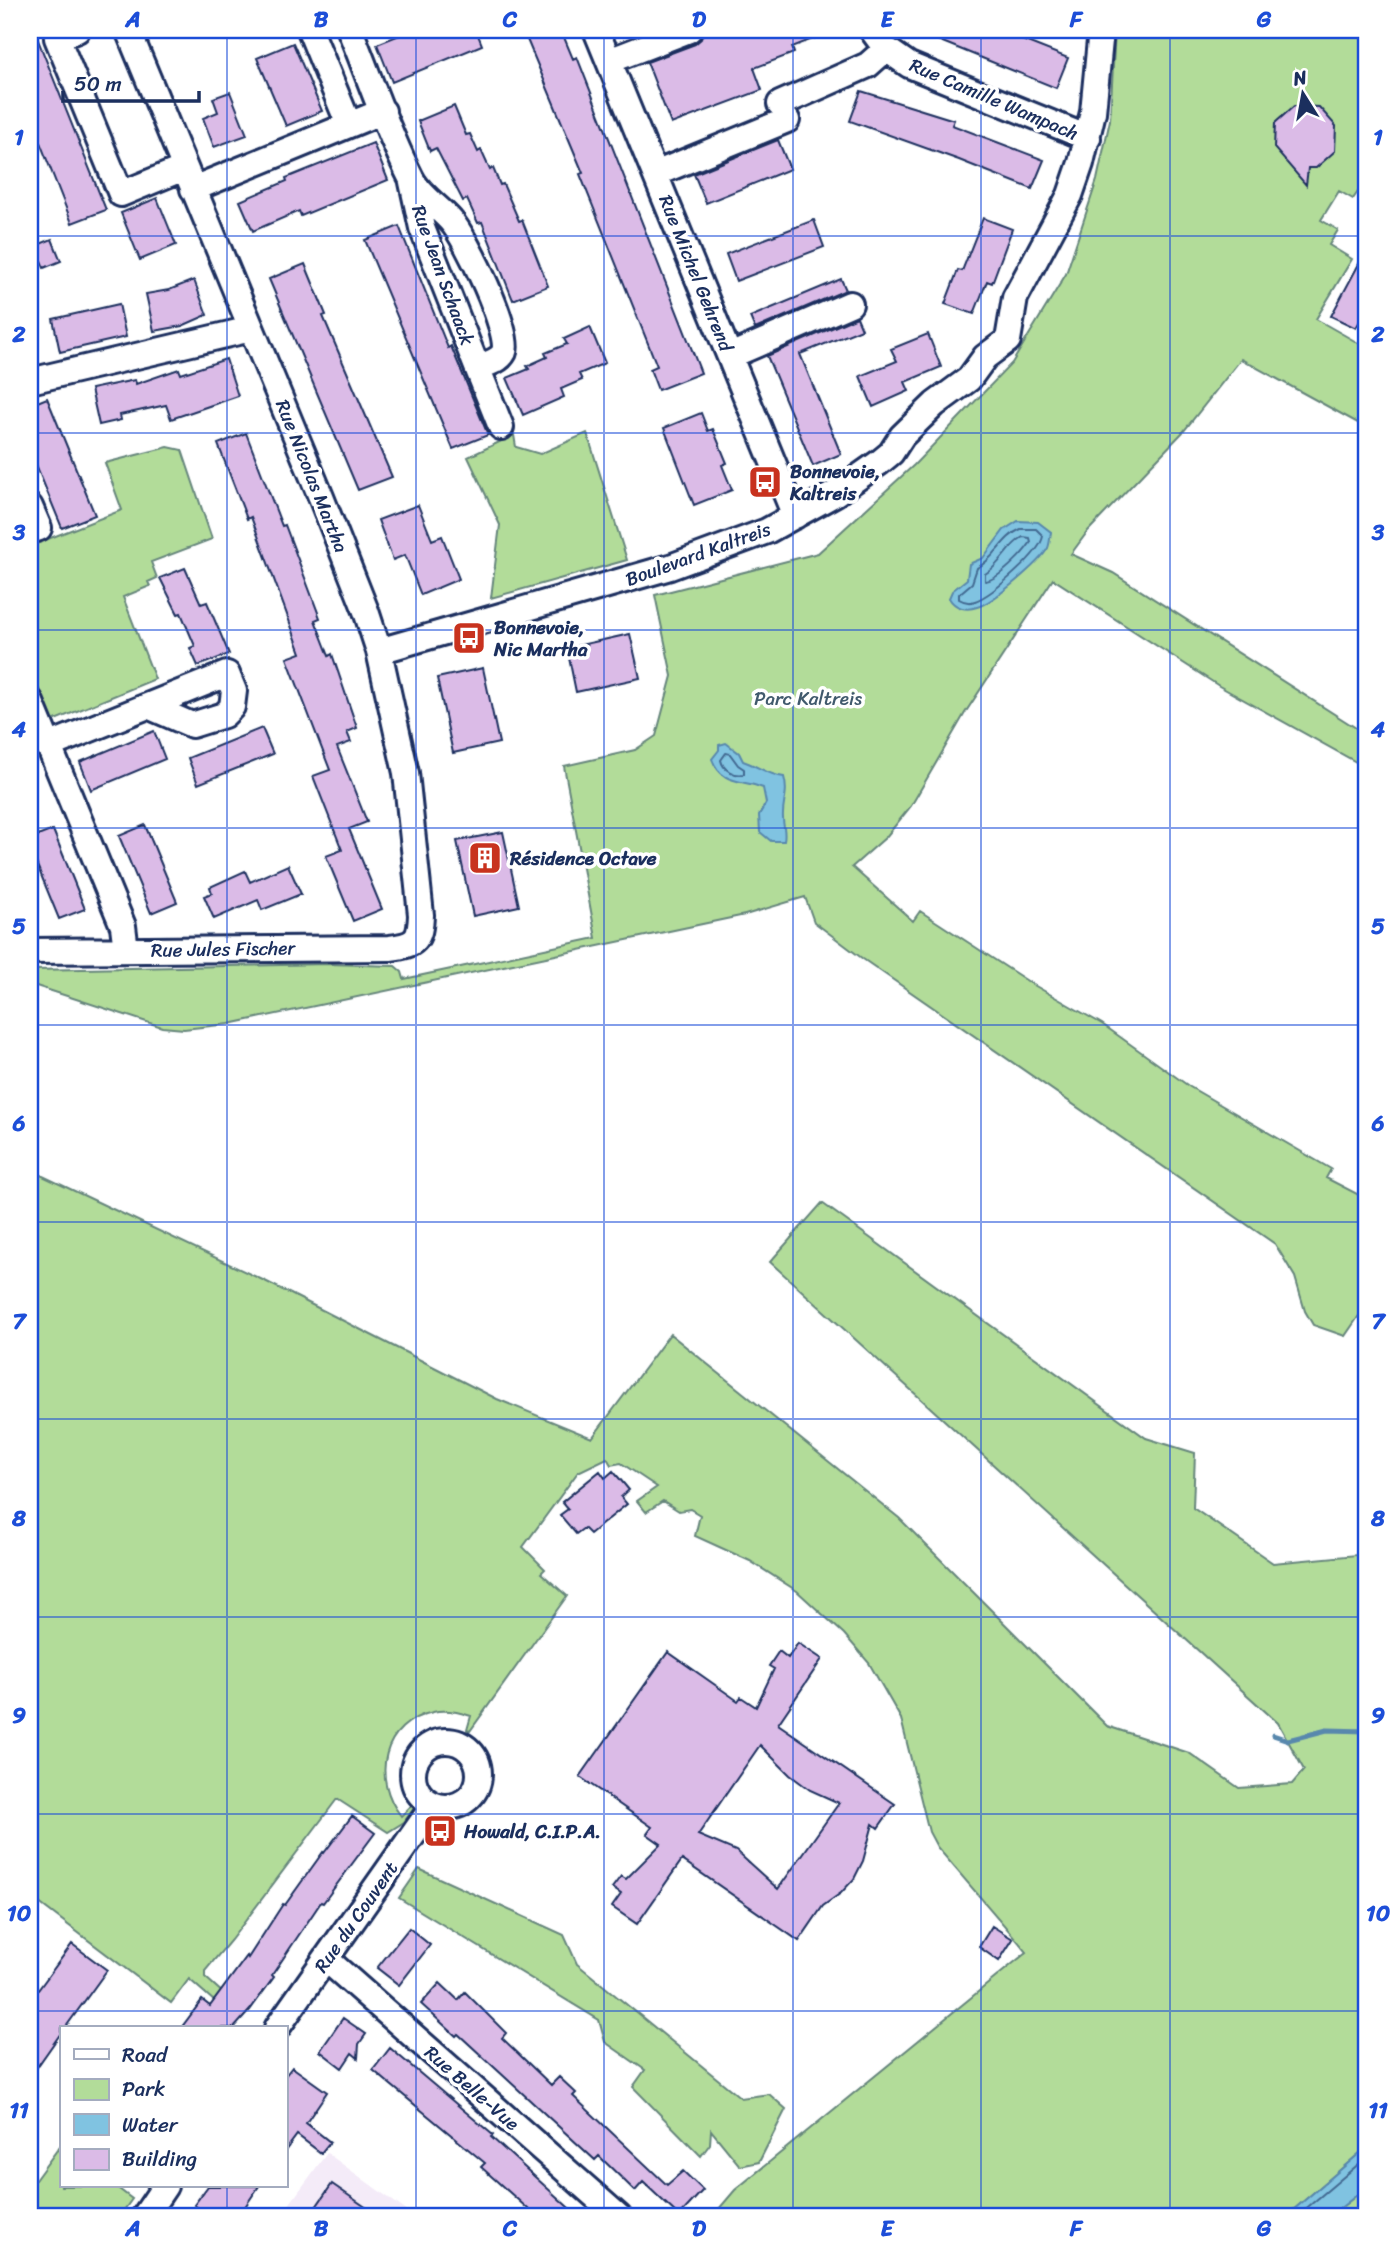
<svg xmlns="http://www.w3.org/2000/svg" width="1397" height="2247" viewBox="0 0 1397 2247" font-family="Sriracha,sans-serif">
	<rect width="100%" height="100%" fill="#fff"/>
	<filter id="ink" filterUnits="userSpaceOnUse"><feTurbulence type="fractalNoise" baseFrequency=".0143" numOctaves="2"/><feDisplacementMap in="SourceGraphic" scale="14" xChannelSelector="R" yChannelSelector="G"/><feConvolveMatrix kernelMatrix="1 2 1 2 8 2 1 2 1" color-interpolation-filters="sRGB"/></filter>
	<g filter="url(#ink)">
		<path fill="#f4ebf8" d="M327,2153l88,64h-135z"/>
		<path fill="#b2dc99" stroke="#66867c" stroke-width="2" d="M1115,30h252v149l-14,20 -14,-8 -18,29 17,10 -9,15 23,14 -36,60 51,29v80l-126,-69 -58,73 -95,99 -17,23 42,19 254,162v33l-148,-82 -166,-107 -88,134 -54,93 -25,31 -34,30 61,54 7,-10 112,73 70,40 88,63 141,82 -5,9 41,21v105l-22,32 -32,-11 -8,-14 -10,-34 -20,-33 -412,-285 -49,-37 -9,-25 -60,18 -516,109 -45,5 -22,-2 -132,-43v-6l4,-8 294,-6 67,2 7,6 2,7 192,-41 -32,-172 71,-16 21,-14 16,-60 -17,-81 163,-42 96,-88 98,-102 54,-89 31,-94 13,-60z
			M587,433l40,127 -136,38 9,-73 -32,-68 46,-22 2,12 24,7z
			M168,447l14,3 30,89 -61,23 6,16 -9,4 2,4 -27,11 32,82 -107,44 -18,-46v-131l92,-36 -17,-47z
			M30,1170l237,112 230,117 95,39 78,-104 229,184 208,208 82,27 50,35 53,-4 12,-14 -26,-47 -508,-461 52,-59 324,235 49,15 -2,55 80,55 94,-9v593l-82,70h-573l23,-27 292,-238 -90,-105 -8,-15 -28,-113 -32,-56 -25,-29 -47,-43 -47,-30 -55,-25 5,-21 -10,-6 -11,2 -16,-10 -17,11 -9,-11 20,-14 -36,-24 -10,2 -4,-7 -29,14 -55,75 22,22 -4,4 26,23 -97,135 -3,-1 4,-14c-12,-4 -26,-7 -38,-4 -51,11 -62,66 -32,104l12,-12 1,4 -10,14 -16,10 -51,-33 -106,141 -26,31v6l20,18 -2,14 -34,-30 -18,24 -141,-107z
			M419,1869l145,66 13,29 164,134 28,-4 17,15 -27,53 -19,4 -29,-36 -1,14 -9,12 -68,-69 12,-17 -40,-28 -6,-22 -200,-122z
			M60,2146l1,40h54l17,13 -13,18h-89v-30z
			M1367,2187v30h-38z"/>
		<path fill="#80c3e1" stroke="#5888ad" stroke-width="2" d="M1018,521l20,1 13,10c-1,5 -1,11 -3,16 -8,14 -55,55 -71,59 -11,4 -22,1 -28,-9l3,-7 15,-12 2,-15 14,-6 21,-28z
			M726,743l13,10 4,8c15,5 25,14 41,16 5,17 -2,25 -1,41 0,8 3,14 1,23h-13l-11,-9 -1,-17 7,-12 -3,-15c-23,-9 -41,-3 -51,-29l7,-9v-5z
			M1367,2147v40l-38,30h-44z"/>
		<g fill="none" stroke-linecap="round" stroke-linejoin="round">
			<path stroke="#436a92" stroke-width="2" d="M1021,529h15l7,7c-2,17 -51,59 -68,65 -5,2 -11,1 -16,-2v-5l13,-11 5,-15c19,-10 25,-31 44,-39z
				M1023,537l7,1 1,4c-8,12 -33,38 -46,39v-7c16,-9 22,-28 38,-37z
				M726,753l4,1 8,11 6,4v5c-10,2 -21,-4 -23,-14z
				M1296,2217l71,-60"/>
			<path stroke="#5888ad" stroke-width="5" d="M1273,1735l15,5 39,-10 40,1"/>
		</g>
		<path fill="#dbbbe7" stroke="#1b2f5e" stroke-width="2" fill-rule="evenodd" d="M30,30h4l72,180 -34,13 -42,-106z
			M412,30h64l6,15 -90,37 -15,-38z
			M523,30h38l12,29 4,-2 124,316 -43,17 -8,-21 7,-3 -77,-192 3,-1z
			M704,30h129v1l-41,16 2,6 -40,15 8,22 -91,34 -24,-62 48,-18 6,-5z
			M913,30h84l71,28 -12,30z
			M293,43l29,68 -36,15 -29,-68z
			M861,91l93,29 -2,5 92,35 -12,29 -73,-29 -109,-39z
			M230,92l17,43 -33,12 -11,-29 15,-6 -5,-14z
			M454,106l12,29 4,-1 8,18 3,-2 9,20 3,-2 7,17 3,-1 16,37 3,-1 26,66 -35,14 -31,-78 -4,1 -11,-24 -4,2 -27,-53 -6,3 -12,-30z
			M1294,106l25,1 17,19 -1,25 -19,17h-8l-2,17 -32,-37 1,-25z
			M778,140l12,29 -84,34 -12,-29z
			M373,143l15,37 -87,36 -2,-5 -46,20 -13,-30 47,-20 -1,-3z
			M157,198l19,47 -36,15 -19,-47z
			M983,218l29,11 -20,54 -5,-2 -13,33 -29,-10 13,-34 4,1z
			M814,220l10,27 -88,34 -10,-27z
			M399,226l49,122 3,-2 37,89 -35,14 -88,-209z
			M52,239l9,22 -17,7 -9,-22z
			M1367,249v59l-11,20 -25,-12z
			M305,264l21,51 -3,1 69,161 -34,13 -89,-211z
			M841,279l5,11 -91,39 -5,-12z
			M194,280l13,35 -25,11 -28,5 -8,-37 23,-4z
			M119,304l7,33 -66,15 -7,-33z
			M857,317l5,12 -62,25 41,100 -28,12 -46,-110z
			M590,327l15,36 -26,11 3,6 -21,9 3,8 -41,18 -16,-37 22,-9 -2,-3 20,-9 -2,-4 22,-9 -3,-5z
			M928,334l13,33 -36,15 4,9 -36,16 -13,-31 37,-15 -6,-12z
			M226,359l12,37 -67,23 -5,-14 -46,10 1,5 -22,5 -8,-36 44,-9 1,4 43,-15 2,5z
			M47,398l48,117 -33,13 -32,-78v-45z
			M701,413l7,18 5,-2 14,34 -5,2 10,25 -38,15 -30,-77z
			M246,433l36,93 3,-1 35,93 -5,2 14,36 3,-2 25,74 -10,4 4,10 -14,5 30,75 -18,7 33,80 -29,12 -27,-65 16,-6 -29,-74 17,-6 -43,-112 14,-5 -50,-136 -4,2 -29,-75z
			M418,505l14,35 10,-4 17,43 -38,16 -16,-40 -12,5 -15,-40z
			M185,568l16,36 6,-2 22,52 -31,12 -8,-18 5,-2 -14,-33 -3,1 -18,-36z
			M630,634l10,44 -64,14 -9,-44z
			M483,668l16,75 -46,10 -16,-75z
			M262,728l11,26 -75,30 -10,-26z
			M154,731l11,28 -74,31 -11,-28z
			M145,825l32,77 -26,11 -32,-77z
			M53,830l32,79 -26,10 -29,-71v-9z
			M503,832l16,74 -46,10 -16,-75z
			M288,865l13,29 -39,16 -4,-10 -44,19 -10,-23 8,-3 -2,-6 35,-16 5,11z
			M600,1471l5,7 8,-7 6,7 10,12 -8,7 6,7 -37,30 -6,-6 -8,6 -16,-19 8,-6 -6,-7z
			M798,1643l24,16 -44,65 117,80 -17,24 -5,-4 -10,37 -9,18 -13,14 -18,13 -24,35 -117,-81 -45,64 -25,-17 9,-13 -9,-6 9,-12 5,3 35,-35 -14,-10 5,-7 -72,-50 88,-125 70,49 3,-4 15,10 18,-38 -5,-3 10,-15 9,7zM760,1745l30,30 20,15 29,13 -61,86 -42,-38 -38,-16z
			M352,1816l23,17 -52,70 -2,-1 -49,73 2,2 -24,33 -16,18h-53l21,-28 8,6 37,-50 1,2 35,-54 2,1 38,-53 1,1z
			M992,1926l21,13 -14,22 -20,-14z
			M409,1928l21,17 -31,40 -22,-17z
			M72,1944l35,26 -42,58h-4v5l-31,44v-76z
			M440,1983l18,17 7,-8 41,41 -4,5 49,47 8,-8 17,16 -3,3 94,89 16,-14 20,19 -24,26 -36,-34 -8,9 -36,-35 -4,4 -137,-126 -2,2 -35,-32z
			M343,2018l23,16 -7,10 -1,14 -6,-5 -10,15 -22,-17z
			M390,2048l103,87 -2,2 88,80h-42l-56,-50 4,-4 -112,-93z
			M292,2067l35,25 -21,31 24,19 -9,11 -24,-18 -12,16v-75z
			M332,2184l48,33h-71z
			M208,2186h51l-21,31h-26l-18,-12z"/>
		<g fill="none" stroke-linecap="round" stroke-linejoin="round">
			<defs>
				<path id="minor" d="M77,30l-20,8 64,156 63,-26
					M310,30l39,95
					M350,30c20,49 37,101 61,148 8,17 28,29 40,43 15,16 61,113 53,131 -5,10 -18,12 -27,15l24,60
					M596,30l199,486
					M872,30l14,19 23,16 179,73
					M609,61l80,-31
					M780,104l88,-39 18,-16
					M655,174l132,-54
					M412,182l10,46 55,139
					M193,189l190,-78
					M730,356l120,-52
					M30,381l221,-52
					M30,507l9,21 -9,3
					M379,651l291,-84 97,-36 69,-38 44,-31 11,-9 11,-17 33,-32 34,-25 16,-22 23,-17 7,-42 55,-103 11,-32 12,-51 8,-82
					M30,700l93,226 3,24
					M48,746l179,-72 7,17 -2,16 -8,8 -32,10 -44,-19
					M30,951l360,-3c26,-3 30,-8 31,-33l-15,-142 -27,-122 -13,-40 -45,-114 -193,-467
					M413 1774a33 33 0 1 1 66 0a33 33 0 1 1-66 0Z
					M326,1959l293,258
					M277,2028l157,-223
					M144,2217l21,-31"/>
			</defs>
			<use href="#minor" stroke="#1b2f5e" stroke-width="30"/>
			<use href="#minor" stroke="#fff" stroke-width="24"/>
		</g>
	</g>
	<path fill="none" stroke="#1d4ed8" stroke-width="2" stroke-opacity="0.55" d="M227,30v1998M416,30v2187M604,30v2187M793,30v2187M981,30v2187M1170,30v2187M30,236h1337M30,433h1337M30,630h1337M30,828h1337M30,1025h1337M30,1222h1337M30,1419h1337M30,1617h1337M30,1814h1337M30,2011h1337M227,2186v31"/>
	<defs>
		<symbol id="bus-square" viewBox="-11 -11 22 22"><rect x="-9" y="-9" width="18" height="18" rx="4" fill="#c8321e" stroke="#fff"/><path d="M-5-6H5V4H4V6H2V4H-2V6H-4V4H-5ZM-3.5-4V0h7V-4ZM-3.5 1.2v1.5H-2V1.2ZM2 1.2v1.5H3.5V1.2Z" fill="#fff"/></symbol>
		<symbol id="building-square" viewBox="-11 -11 22 22"><rect x="-9" y="-9" width="18" height="18" rx="4" fill="#c8321e" stroke="#fff"/><path d="M-4-6H4V6H1V3H-1V6H-4ZM-2.5-4.3h1.7v1.8h-1.7ZM.8-4.3h1.7v1.8H.8ZM-2.5-1h1.7V.8h-1.7ZM.8-1h1.7V.8H.8Z" fill="#fff"/></symbol>
	</defs>
	<g fill-rule="evenodd">
		<use href="#bus-square" x="746" y="463" width="38" height="38"/>
		<use href="#bus-square" x="450" y="619" width="38" height="38"/>
		<use href="#building-square" x="466" y="839" width="38" height="38"/>
		<use href="#bus-square" x="421" y="1812" width="38" height="38"/>
	</g>
	<g text-anchor="middle" dominant-baseline="central" stroke-width="7" stroke-linejoin="round" paint-order="stroke">
		<g font-size="19" fill="#1b2f5e" stroke="#fff">
			<text transform="translate(994 99) rotate(23)">Rue Camille Wampach</text>
			<text transform="translate(696 273) rotate(68)">Rue Michel Gehrend</text>
			<text transform="translate(443 275) rotate(70)">Rue Jean Schaack</text>
			<text transform="translate(312 476) rotate(68)">Rue Nicolas Martha</text>
			<text transform="translate(698 554) rotate(-20)">Boulevard Kaltreis</text>
			<text transform="translate(223 949) rotate(-1)">Rue Jules Fischer</text>
			<text transform="translate(356 1917) rotate(-55)">Rue du Couvent</text>
			<text transform="translate(472 2088) rotate(41)">Rue Belle-Vue</text>
		</g>
		<g font-size="19" font-weight="bold" fill="#1b2f5e" stroke="#fff" text-anchor="start">
			<text x="790" y="471">Bonnevoie,<tspan x="790" dy="22">Kaltreis</tspan></text>
			<text x="494" y="627">Bonnevoie,<tspan x="494" dy="22">Nic Martha</tspan></text>
			<text x="510" y="858">Résidence Octave</text>
			<text x="464" y="1831">Howald, C.I.P.A.</text>
		</g>
		<g font-size="19" fill="#415a6d" stroke="#fff">
			<text x="808" y="698">Parc Kaltreis</text>
		</g>
	</g>
	<rect width="1397" height="2247" fill="none" stroke="#fff" stroke-width="77"/>
	<rect x="60" y="2026" width="228" height="161" fill="#ffffff" stroke="#a4acbf" stroke-width="2"/>
	<rect x="74" y="2049" width="35" height="10" fill="#ffffff" stroke="#a4acbf" stroke-width="2"/>
	<text x="122" y="2062" font-size="21" fill="#1b2f5e">Road</text>
	<rect x="74" y="2079" width="35" height="21" fill="#b2dc99" stroke="#a4acbf" stroke-width="2"/>
	<text x="122" y="2096" font-size="21" fill="#1b2f5e">Park</text>
	<rect x="74" y="2114" width="35" height="21" fill="#80c3e1" stroke="#a4acbf" stroke-width="2"/>
	<text x="122" y="2132" font-size="21" fill="#1b2f5e">Water</text>
	<rect x="74" y="2149" width="35" height="21" fill="#dbbbe7" stroke="#a4acbf" stroke-width="2"/>
	<text x="122" y="2166" font-size="21" fill="#1b2f5e">Building</text>
	<g transform="translate(1303 94) rotate(349)" stroke="#ffffff" stroke-width="5" paint-order="stroke">
	<path d="M0-5L12 26L0 18L-12 26Z" fill="#1b2f5e"/>
	<text y="-10" font-size="19" font-weight="bold" text-anchor="middle" fill="#1b2f5e">N</text>
	</g>
	<path d="M63 91v10h136v-10" fill="none" stroke="#1b2f5e" stroke-width="3.5"/>
	<text x="74" y="91" font-size="21" fill="#1b2f5e" stroke="#ffffff" stroke-width="5" paint-order="stroke">50 m</text>
	<rect x="38" y="38" width="1320" height="2170" fill="none" stroke="#1d4ed8" stroke-width="2.5"/>
	<g font-size="23" text-anchor="middle" font-weight="bold" fill="#1d4ed8">
		<text x="133" y="27">A</text>
		<text x="321" y="27">B</text>
		<text x="510" y="27">C</text>
		<text x="699" y="27">D</text>
		<text x="887" y="27">E</text>
		<text x="1076" y="27">F</text>
		<text x="1264" y="27">G</text>
		<text x="19" y="145">1</text>
		<text x="1378" y="145">1</text>
		<text x="19" y="342">2</text>
		<text x="1378" y="342">2</text>
		<text x="19" y="540">3</text>
		<text x="1378" y="540">3</text>
		<text x="19" y="737">4</text>
		<text x="1378" y="737">4</text>
		<text x="19" y="934">5</text>
		<text x="1378" y="934">5</text>
		<text x="19" y="1131">6</text>
		<text x="1378" y="1131">6</text>
		<text x="19" y="1329">7</text>
		<text x="1378" y="1329">7</text>
		<text x="19" y="1526">8</text>
		<text x="1378" y="1526">8</text>
		<text x="19" y="1723">9</text>
		<text x="1378" y="1723">9</text>
		<text x="19" y="1921">10</text>
		<text x="1378" y="1921">10</text>
		<text x="19" y="2118">11</text>
		<text x="1378" y="2118">11</text>
		<text x="133" y="2236">A</text>
		<text x="321" y="2236">B</text>
		<text x="510" y="2236">C</text>
		<text x="699" y="2236">D</text>
		<text x="887" y="2236">E</text>
		<text x="1076" y="2236">F</text>
		<text x="1264" y="2236">G</text>
	</g>
</svg>
